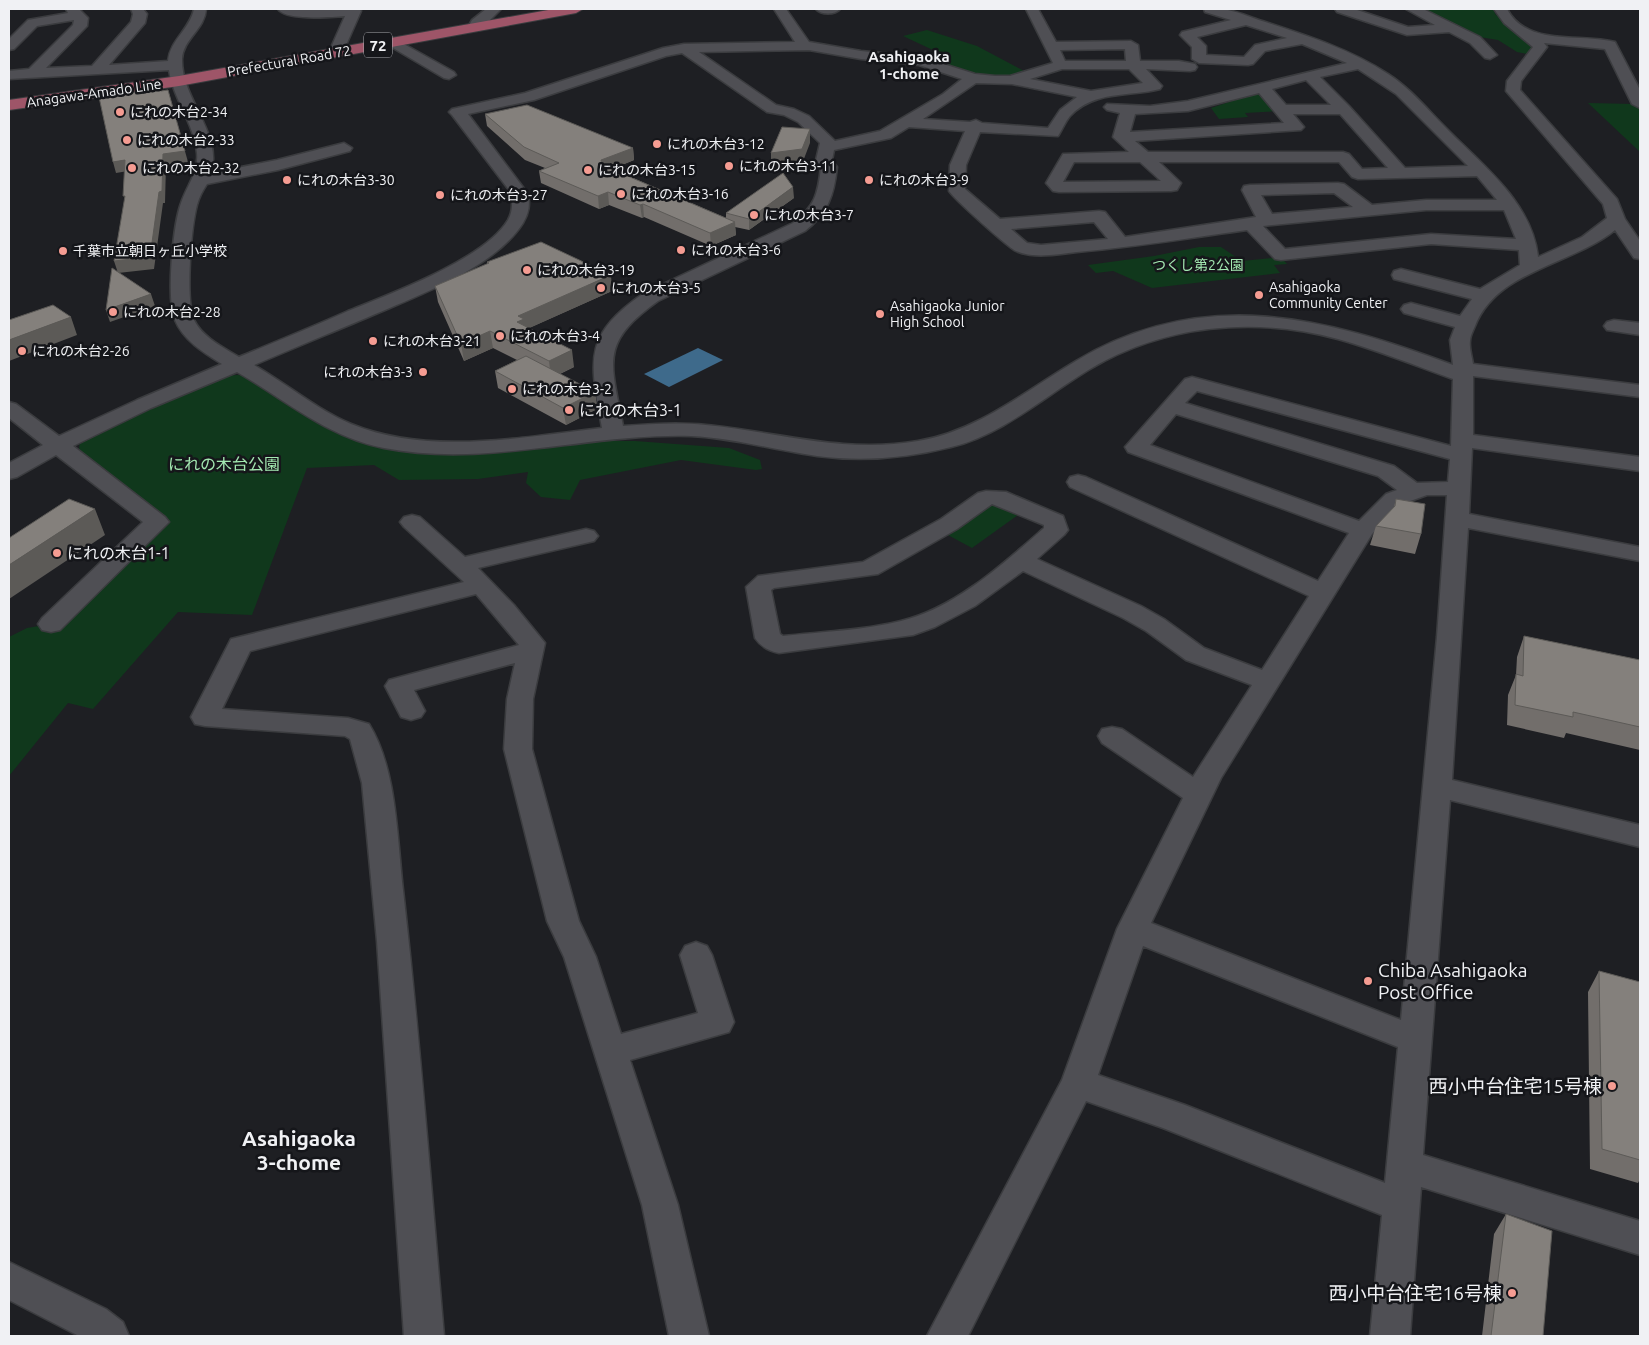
<svg xmlns="http://www.w3.org/2000/svg" width="1649" height="1345" viewBox="0 0 1649 1345" font-family="Ubuntu,'Noto Sans JP',sans-serif">
	<rect width="100%" height="100%" fill="#1e1f23"/>
	<path fill="#10381c" d="M1417,9h77l1,5 36,31 1,3 -5,6 -10,-2 -19,-12 -25,-4z
		M927,30l50,16 49,26 -19,6 -16,1 -83,-21 27,-7 -32,-15z
		M1256,93h5l19,18 -35,2 3,4 -29,2 -8,-11z
		M1588,103l45,1 7,6v42z
		M1199,247h22l21,14 39,-4 6,7 -13,1 6,8 -128,15 -39,-17 -17,2 -8,-8 66,-9z
		M238,375l8,1 136,71 73,8 137,-14h43l94,7 31,12 2,9 -6,1 -75,-10 -101,20 -10,20 -29,-3 -15,-14 2,-11 -50,7 -79,1 -25,-15 -67,3 -55,147 -74,-3 -85,97 -25,-6 -59,73v-139l18,-9 24,-4 116,-105 -88,-68 1,-12 144,-63z
		M990,503l32,9 -50,36 -26,-14z"/>
	<path fill="#3e6a8b" d="M698,348l25,12 -54,27 -25,-13z"/>
	<g fill="none" stroke-linecap="round" stroke-linejoin="round">
		<defs>
			<path id="minor" d="M66,9h13l9,9 -1,8 -41,42 46,-2 39,-44 2,-8 -2,-5h12l4,5 -2,9 -36,42 59,-4c2,-21 22,-32 26,-52h12c-1,20 -23,30 -24,50 -1,40 41,74 29,114l66,-13 67,-17 8,5 -2,3 -72,19 -71,14c-4,6 -8,13 -10,21 -6,23 -12,94 -3,115 8,17 30,28 45,37 36,-15 73,-30 109,-46 42,-17 137,-52 160,-91 5,-9 4,-16 4,-26l-60,-79 -3,-3 3,-3 73,-16 138,-45 21,-4 111,-2 -21,-33h12l23,33 52,9 60,6 54,17 20,2h15l43,-13 -27,-54h12l18,33 75,-1 7,4 2,16h39l16,3 2,3 -2,3 -5,1 -44,-2 16,17 -2,3c-30,8 -66,1 -90,27 -5,6 -8,14 -12,20l-78,-4 -14,33 -1,24 35,30 99,-8 6,1 20,25 131,-20 -14,-27 2,-4 6,-1 88,-2 6,1 28,21 54,-5h71l-20,-24 -119,3 -6,-2 -13,-15h-180l22,21 -4,7 -6,1 -112,1 -6,-1 -7,-8 17,-29 66,-2 -16,-15 7,-24 -13,-3 -3,-3 3,-3 43,2 38,-5 159,-38 -45,-19 -37,7 -12,13 -5,1 -49,-2 -7,-4v-12l-12,-12 2,-3 49,-12 -26,-8 -1,-3c6,0 13,-1 19,0 13,2 27,8 39,12 43,14 88,28 126,53 22,14 39,35 58,54 36,37 86,74 92,129l44,-20 25,-19 -4,-14 -97,-113 1,-10 26,-34 -29,-24 -10,-14h13c20,38 73,24 108,33l25,48v18l-8,-4 -27,-55 -61,-6 3,4 -26,34 -1,9 97,109 8,20 15,22v18l-6,-1 -19,-28c-43,35 -118,40 -140,96 -2,5 -5,10 -5,15 -1,7 2,16 3,23l167,21v12l-167,-21v59l167,22v14l-168,-23 -3,66 171,33v14l-172,-33 -16,252 188,45v22l-190,-47 -27,355 217,66v34l-219,-68 -11,149h-40l12,-121 -219,-87 -77,-27 -118,235h-41l135,-256 55,-151 66,-131 -81,-55 -4,-7 4,-7 10,-2 10,2 71,48 59,-92 -66,-25 -40,-29 -23,-13 -100,-47 -48,35 -40,21 -22,8 -134,18c-10,-2 -18,-6 -24,-15l-9,-51 12,-11 105,-14 78,-43 37,-26 8,-2 20,1 57,24 5,14 -4,5 -27,24 104,47 23,13 40,29 58,22 47,-74 -239,-109 -3,-5 3,-5 8,-2 8,2 232,104 31,-48 -221,-81 -3,-5 60,-68 7,-2 259,69 2,-67c-39,-14 -76,-29 -115,-40 -84,-23 -174,-14 -248,30 -45,27 -88,66 -139,78 -44,11 -89,15 -134,9 -42,-6 -84,-18 -126,-20 -103,-3 -205,32 -307,12 -57,-11 -98,-48 -147,-76l-86,36 -78,38 92,71 4,5 -109,108 -9,2 -9,-2 -4,-6 4,-6 101,-96 -87,-67 -39,22 -8,2v-16l34,-18 -34,-27v-16l7,2 43,32 78,-36 85,-36c-18,-11 -39,-24 -47,-44 -9,-21 -2,-95 6,-117 6,-18 18,-31 16,-50 -3,-30 -24,-54 -28,-83l-160,9v-8l20,-2 44,-44 1,-5 -37,6 -23,23 -5,1v-11l19,-19 40,-7zM1246,25l41,13 -32,7 -11,12 -38,-2v-9l-9,-9zM1125,49l1,12h-61l-5,-11zM809,50l52,9 58,6 43,14 -19,15 -63,37 -45,10 -26,-25 -15,-7 -18,-4 -77,-53zM682,53l85,59 17,3 14,7 22,21 -4,17 5,7c-3,27 -6,39 -28,56l-149,70c-62,43 -54,67 -42,135 -80,9 -173,28 -251,-4 -35,-15 -64,-40 -97,-59 37,-16 74,-31 112,-47 48,-21 128,-49 157,-95 6,-10 7,-18 5,-29l-60,-80 66,-14 132,-44zM1062,69h67l14,14 -52,8 -61,-12zM1358,69l38,25 72,72 -63,2 -56,-62 -29,-29zM1306,80l25,25h-45l-14,-16zM976,83l36,1 65,13 -17,13 -12,18 -66,-5 -6,-3 -6,2 -47,-3zM1259,93l25,30 -154,9 5,-18 53,-3zM1293,114h47l48,54 -26,1 -13,-15 -6,-2h-195l-13,-11 166,-11 3,-3zM909,127l56,4 -15,34 -1,26c6,9 59,56 67,60 18,8 42,3 61,1 57,-5 113,-14 170,-22l28,29 6,1 150,-16 88,6 1,15 -40,24 -79,-20 -7,2 -2,4 2,4 78,20 -12,17 -49,-13 -7,2 -3,4 3,4 51,14 -5,13 3,25c-129,-48 -250,-80 -377,-4 -51,30 -98,70 -158,80 -75,13 -139,-9 -212,-16 -27,-3 -55,-1 -83,1 -12,-64 -24,-83 35,-125l147,-70c23,-18 29,-36 32,-64l-5,-7 2,-10 57,-12zM1074,162h66l21,19 -98,1zM1334,193l19,14 -81,7 -11,-19zM1426,210h78l12,29 -85,-5 -146,15 -22,-23zM1094,222l14,17 -67,6 -14,-2 -16,-14zM1197,391l253,68 -2,23 -31,1 -23,-17 -209,-63zM1176,414l202,62 19,14 -11,4 -27,27 -209,-76zM1427,495h20l-10,142 -36,383 -250,-97 70,-145 151,-244 30,-30zM992,504l52,21v3c-41,36 -89,80 -143,93 -35,9 -81,11 -118,15l-3,-2 -9,-44 3,-2 104,-14 79,-45zM1143,946l255,101 -13,136 -200,-78 -87,-30z
				M278,9h81l2,2 -18,41 -7,4 -7,-4 16,-36c-14,1 -59,5 -67,-7z
				M486,9h15l-21,21h-10l-2,-3 4,-7z
				M816,9h24c-5,6 -19,6 -24,0z
				M1335,9h19l54,18 27,-2 -29,-16h17l57,28 17,18 -7,4 -5,-1 -15,-15 -21,-11 -42,3 -70,-23z
				M393,38l61,34 2,3 -7,4 -5,-1 -56,-33 -2,-3 2,-3z
				M1614,320l26,3v12l-33,-5 -3,-4 3,-4z
				M412,515l8,2 45,40 121,-28 8,2 4,5 -4,5 -116,27 36,37 31,38 -12,56 -1,50 47,172 17,36 25,77 77,-21 -18,-58 5,-9 11,-4 11,4 5,9 22,67 -5,10 -99,28 48,145 31,131h-40l-27,-131 -78,-248 -17,-36 -43,-172 3,-50 8,-36 -101,27 11,21 -4,6 -10,3 -10,-3 -16,-31 4,-6 130,-35 -43,-51 -226,57 -28,58 126,9 21,6c28,45 28,114 34,166 17,148 28,297 41,446h-40l-27,-395 -15,-158 -12,-44 -5,-3 -140,-10 -10,-2 -4,-7 40,-78 233,-57 -60,-55 -4,-5 4,-5z
				M9,1262l97,47 17,13 6,14h-50l-70,-36z"/>
			<path id="major" d="M554,9h29l-7,4 -397,73 -170,24v-10l170,-24z"/>
		</defs>
		<use href="#minor" stroke="#3b3c3f" stroke-width="3"/>
		<use href="#major" stroke="#3b3c3f" stroke-width="2"/>
		<use href="#minor" fill="#4f4f54" fill-rule="evenodd"/>
		<use href="#major" fill="#9e5568" fill-rule="evenodd"/>
	</g>
	<path fill="#726e6b" d="M485,114l148,34 1,12 -22,9 114,49v-5l68,-15 -45,32 -14,-3 1,8 -25,11 -67,-29 -2,1 -33,-13 -10,4 -58,-26 -2,-12 6,-3 -20,-8 -38,-34z
		M487,262l125,29 -83,37 45,39 -14,7 35,18 2,17 -31,16 -68,-37 -3,-17 22,-11 -24,-12 -29,13 -26,-59 -3,-16 52,-22z
		M1396,499l25,35 -6,20 -45,-9 6,-19 18,-19z
		M1524,636l116,24v90l-74,-17 -2,5 -57,-13 1,-30 8,-20 1,-18z
		M1599,971l41,11v197l-2,4 -48,-14 -2,-177z
		M1506,1214l37,122h-61l12,-102z"/>
	<path fill="#5c5a57" d="M168,90l20,72 -22,3 -1,38h-2l-9,66 -36,4 -4,-12 49,-107z
		M810,129v14l-8,21 -31,4v-15z
		M633,148l1,12 -32,13 -1,-13z
		M125,160l3,11 -12,2 -3,-11z
		M793,187l1,11 -45,32v-11z
		M608,192l1,13 -10,4 -1,-13z
		M643,204l1,13 -2,1 -2,-13z
		M735,222l1,13 -25,11 -1,-13z
		M611,275l1,16 -87,39 -8,-8 1,-6z
		M151,294l4,12 -45,16 -4,-12z
		M71,317l6,18 -68,26v-21z
		M490,331l3,17 -29,13 -3,-17z
		M572,350l2,17 -23,11 -2,-17z
		M595,392l2,17 -31,16 -3,-17z
		M95,509l10,26 -96,64v-34z"/>
	<path fill="#84807c" stroke="#5c5a57" d="M161,88v3l7,-1 17,61 -22,3 -1,37 -3,1 -9,65 -36,4 11,-65h-2l2,-36 -12,2 -14,-65z
		M527,105l106,43 -32,12 1,5 133,57 -25,11 -67,-29 -3,1 -32,-13 -10,4 -59,-25 20,-8 -35,-16 -39,-33z
		M782,127l28,2 -8,20 -31,4z
		M783,173l10,14 -44,32 -23,-6z
		M541,242l70,33 -93,41 6,3 -7,3 55,28 -23,11 -59,-30 -29,13 -26,-58 54,-23 -2,-1z
		M112,268l39,26 -45,16z
		M53,305l18,12 -62,23v-20z
		M526,356l69,36 -32,16 -68,-37z
		M69,499l26,10 -86,56v-27z
		M1396,499l29,5 -4,30 -45,-8 19,-20z
		M1524,636l116,24v67l-67,-15v5l-58,-12 1,-31 7,2z
		M1599,971l41,11v178l-38,-11z
		M1506,1214l46,17 -9,105h-52z"/>
	<g fill="#f59c92" stroke="#15161a" stroke-width="2">
		<circle cx="120" cy="112" r="5"/>
		<circle cx="127" cy="140" r="5"/>
		<circle cx="657" cy="144" r="5"/>
		<circle cx="729" cy="166" r="5"/>
		<circle cx="132" cy="168" r="5"/>
		<circle cx="588" cy="170" r="5"/>
		<circle cx="287" cy="180" r="5"/>
		<circle cx="869" cy="180" r="5"/>
		<circle cx="621" cy="194" r="5"/>
		<circle cx="440" cy="195" r="5"/>
		<circle cx="754" cy="215" r="5"/>
		<circle cx="681" cy="250" r="5"/>
		<circle cx="63" cy="251" r="5"/>
		<circle cx="527" cy="270" r="5"/>
		<circle cx="601" cy="288" r="5"/>
		<circle cx="1259" cy="295" r="5"/>
		<circle cx="113" cy="312" r="5"/>
		<circle cx="880" cy="314" r="5"/>
		<circle cx="500" cy="336" r="5"/>
		<circle cx="373" cy="341" r="5"/>
		<circle cx="22" cy="351" r="5"/>
		<circle cx="423" cy="372" r="5"/>
		<circle cx="512" cy="389" r="5"/>
		<circle cx="569" cy="410" r="5"/>
		<circle cx="57" cy="553" r="5"/>
		<circle cx="1368" cy="981" r="5"/>
		<circle cx="1612" cy="1086" r="5"/>
		<circle cx="1512" cy="1293" r="5"/>
	</g>
	<g text-anchor="middle" dominant-baseline="central" stroke-width="5" stroke-linejoin="round" paint-order="stroke">
		<g font-size="14" fill="#f0f1f4" stroke="#15161a">
			<text transform="translate(289 61) rotate(-10)">Prefectural Road 72</text>
			<text transform="translate(94 93) rotate(-8)">Anagawa-Amado Line</text>
		</g>
		<g font-size="14" fill="#f0f1f4" stroke="#15161a" text-anchor="start">
			<text x="130" y="112">にれの木台2-34</text>
			<text x="137" y="140">にれの木台2-33</text>
			<text x="667" y="144">にれの木台3-12</text>
			<text x="739" y="166">にれの木台3-11</text>
			<text x="142" y="168">にれの木台2-32</text>
			<text x="598" y="170">にれの木台3-15</text>
			<text x="297" y="180">にれの木台3-30</text>
			<text x="879" y="180">にれの木台3-9</text>
			<text x="631" y="194">にれの木台3-16</text>
			<text x="450" y="195">にれの木台3-27</text>
			<text x="764" y="215">にれの木台3-7</text>
			<text x="691" y="250">にれの木台3-6</text>
			<text x="73" y="251">千葉市立朝日ヶ丘小学校</text>
			<text x="537" y="270">にれの木台3-19</text>
			<text x="1269" y="287">Asahigaoka<tspan x="1269" dy="16">Community Center</tspan></text>
			<text x="611" y="288">にれの木台3-5</text>
			<text x="890" y="306">Asahigaoka Junior<tspan x="890" dy="16">High School</tspan></text>
			<text x="123" y="312">にれの木台2-28</text>
			<text x="510" y="336">にれの木台3-4</text>
			<text x="383" y="341">にれの木台3-21</text>
			<text x="32" y="351">にれの木台2-26</text>
			<text x="413" y="372" text-anchor="end">にれの木台3-3</text>
			<text x="522" y="389">にれの木台3-2</text>
		</g>
		<g font-size="14" fill="#a3e8b1" stroke="#15161a">
			<text x="1198" y="265">つくし第2公園</text>
		</g>
		<rect fill="#15161a" stroke="#aeafb3" stroke-width="1" x="364" y="32.5" width="28" height="25" rx="4"/>
		<g font-size="15" font-weight="bold" fill="#f0f1f4">
			<text x="378" y="45">72</text>
		</g>
		<g font-size="15" font-weight="bold" fill="#f0f1f4" stroke="#15161a">
			<text x="909" y="56">Asahigaoka<tspan x="909" dy="17">1-chome</tspan></text>
		</g>
		<g font-size="16" fill="#f0f1f4" stroke="#15161a" text-anchor="start">
			<text x="579" y="410">にれの木台3-1</text>
			<text x="67" y="553">にれの木台1-1</text>
		</g>
		<g font-size="16" fill="#a3e8b1" stroke="#15161a">
			<text x="224" y="464">にれの木台公園</text>
		</g>
		<g font-size="19" fill="#f0f1f4" stroke="#15161a" text-anchor="end">
			<text x="1378" y="970" text-anchor="start">Chiba Asahigaoka<tspan x="1378" dy="22">Post Office</tspan></text>
			<text x="1602" y="1086">西小中台住宅15号棟</text>
			<text x="1502" y="1293">西小中台住宅16号棟</text>
		</g>
		<g font-size="21" font-weight="bold" fill="#f0f1f4" stroke="#15161a">
			<text x="299" y="1138">Asahigaoka<tspan x="299" dy="24">3-chome</tspan></text>
		</g>
	</g>
	<rect width="1649" height="1345" fill="none" stroke="#f0f1f4" stroke-width="20"/>
</svg>
